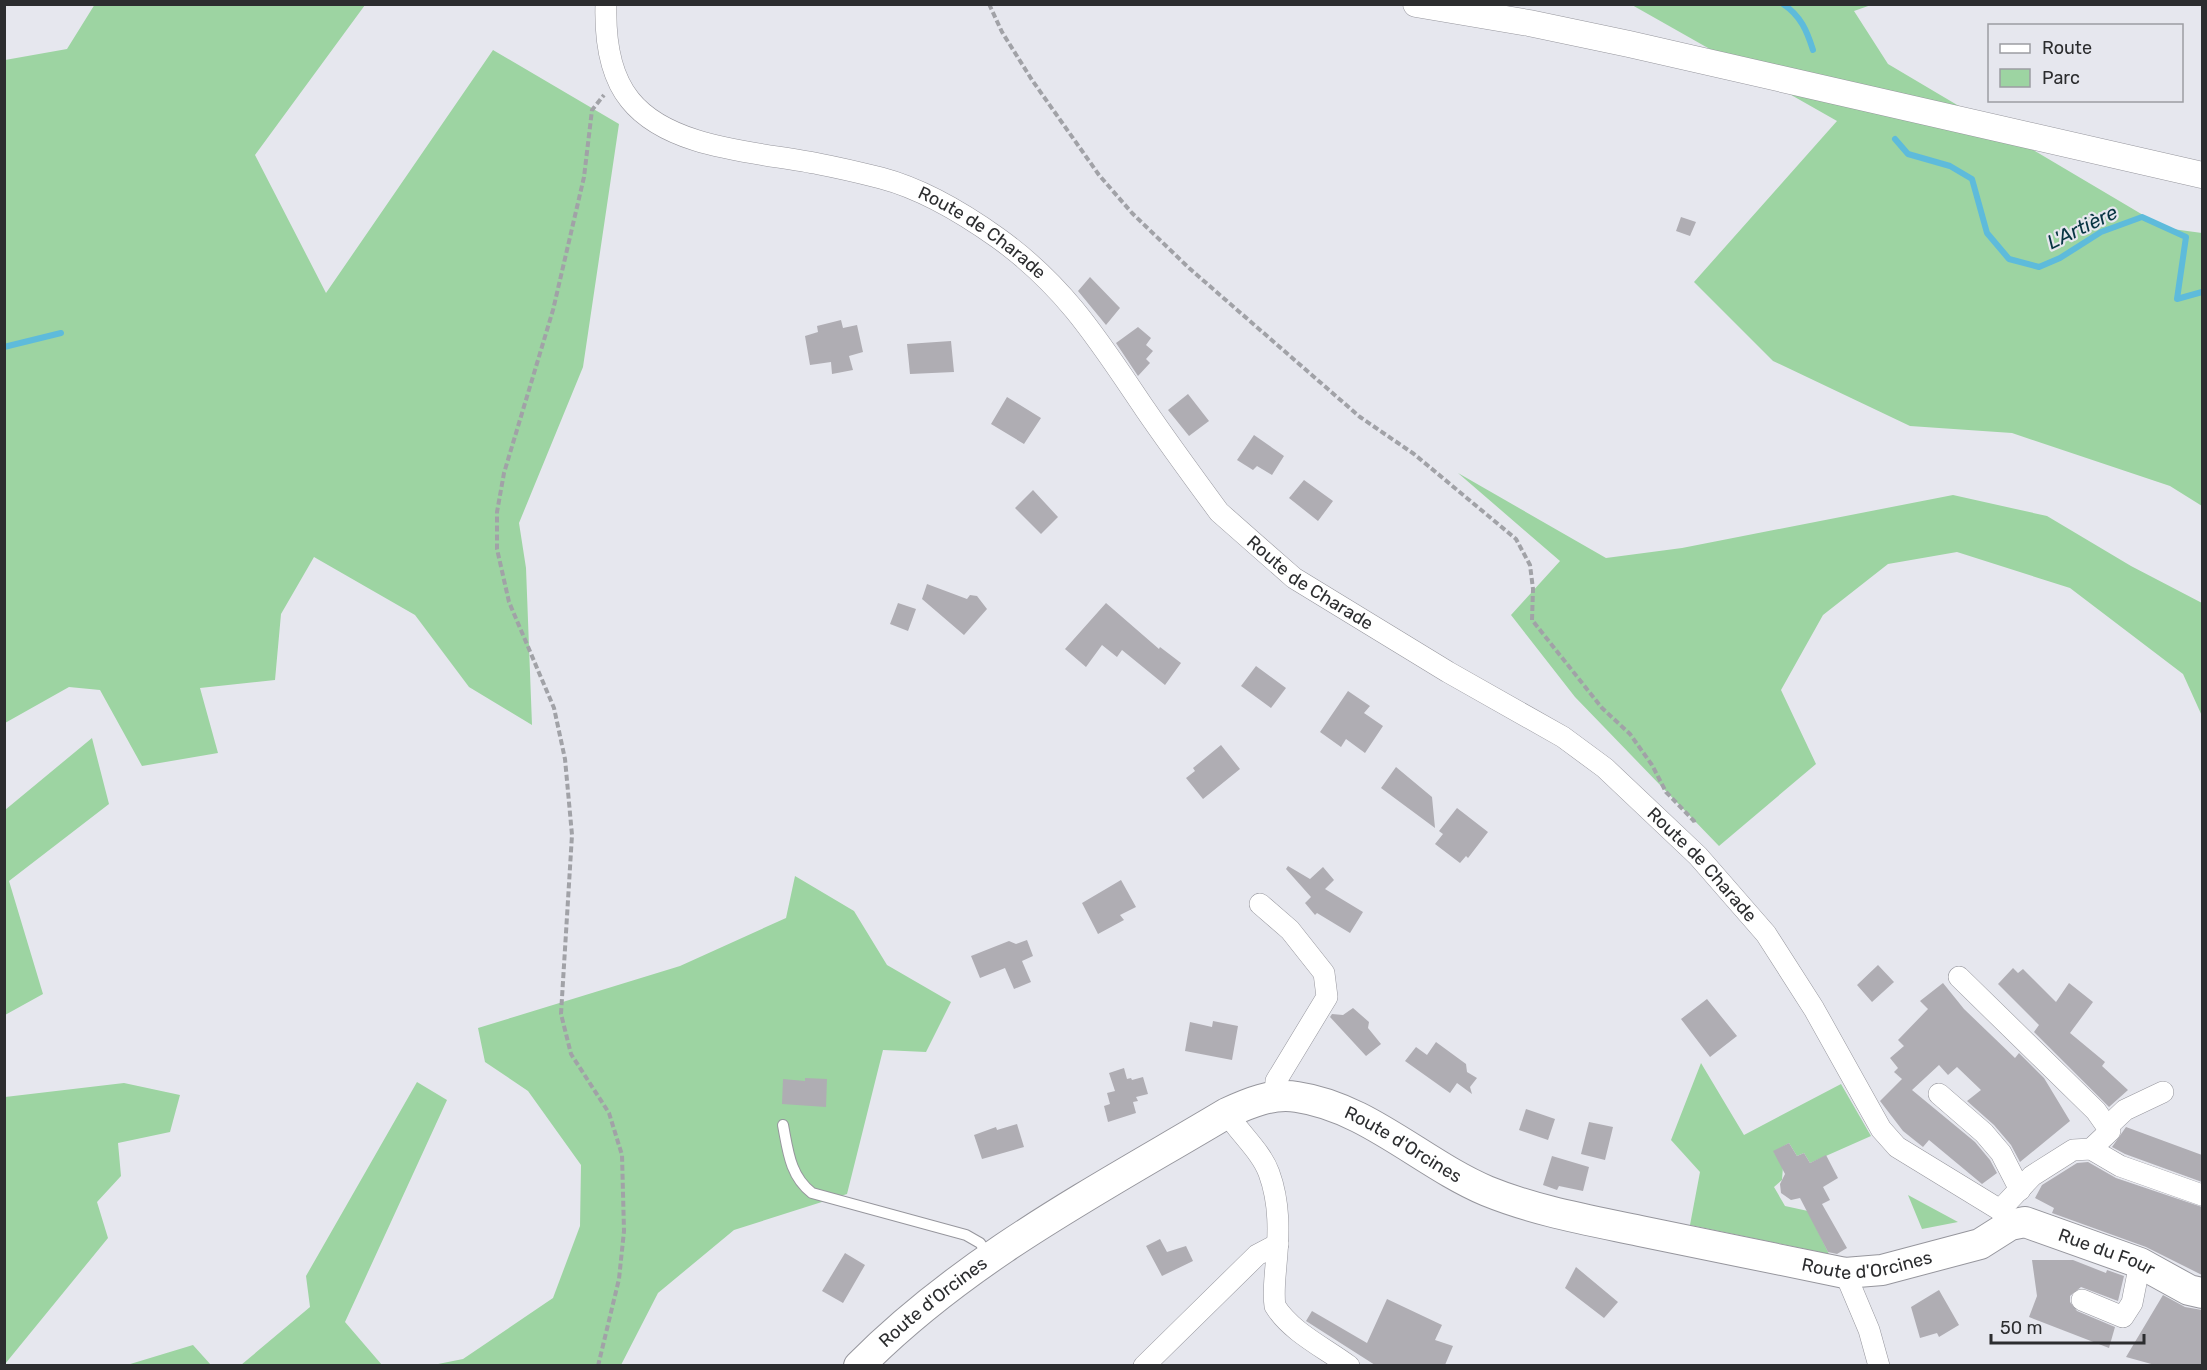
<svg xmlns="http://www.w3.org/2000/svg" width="2207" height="1370" viewBox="0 0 2207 1370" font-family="Rubik,sans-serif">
	<rect width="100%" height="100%" fill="#e6e7ee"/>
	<path fill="#9dd4a2" d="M95,4l270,1 -110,150 71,138 167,-243 126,74 -36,243 -64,156 7,45 6,157 -63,-38 -54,-72 -101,-58 -33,57 -6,66 -75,8 18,65 -76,13 -42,-76 -31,-3 -64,36v-663l62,-11z
		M1632,5h239l-17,6 34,53 277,164 37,5v273l-32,-20 -158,-53 -102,-7 -137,-65 -79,-79 143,-161z
		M1458,473l148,85 76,-10 271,-53 94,21 84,50 71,37v113l-19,-42 -113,-86 -113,-36 -69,12 -65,51 -42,75 35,74 -97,82 -144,-149 -64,-82 49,-54z
		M92,738l17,66 -100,77 34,113 -38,21v-205z
		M795,876l59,35 33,54 64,37 -25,50 -43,-2 -36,144 -113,36 -76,63 -37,72 -193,1 35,-7 90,-61 27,-72 1,-61 -53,-74 -43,-29 -7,-34 202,-62 106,-48z
		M1701,1063l43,72 97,-51 30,52 -61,27 -6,-10 -7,3 -8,-13 -15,9 9,14 -1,14 -8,7 11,19 23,5 21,43 -139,-29 10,-53 -29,-32z
		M417,1082l30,18 -102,222 37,43h-141l69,-58 -4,-31z
		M124,1083l56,12 -10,37 -52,11 3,33 -24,26 11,36 -103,126v-267z
		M1908,1195l50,27 -36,7z
		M193,1345l18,20h-84z"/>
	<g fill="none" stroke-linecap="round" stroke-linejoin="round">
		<path stroke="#5ebbdb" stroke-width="6" d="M1783,4c18,12 24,27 30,46
			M1895,139l13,15 42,12 22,13 15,54 22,26 30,8 21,-9 41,-26 41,-15 44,20 -9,62 25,-7
			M4,347l57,-14"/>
	</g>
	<path fill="#afadb3" d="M1681,217l15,5 -6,14 -14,-5z
		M1090,277l30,31 -14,17 -28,-34z
		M841,320l2,8 14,-3 6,27 -14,4 4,14 -21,4 -1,-12 -21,3 -5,-29 13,-4 -1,-6z
		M1138,327l13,11 -5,7 7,6 -7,8 4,4 -12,13 -22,-33z
		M951,341l3,31 -44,2 -3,-30z
		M1188,394l21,27 -20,15 -21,-26z
		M1007,397l34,21 -17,26 -33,-20z
		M1254,435l30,21 -12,19 -15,-9 -4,4 -16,-10z
		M1304,480l29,21 -15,20 -29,-23z
		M1033,490l25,27 -17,17 -26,-26z
		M927,584l40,15 3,-4 7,1 10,13 -23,26 -42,-36z
		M898,603l18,6 -8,22 -18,-7z
		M1106,603l53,46 1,-2 21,16 -16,22 -43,-35 -5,7 -15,-12 -16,22 -21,-18z
		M1256,666l30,22 -15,20 -30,-22z
		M1348,691l22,15 -6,7 19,13 -18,27 -19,-14 -5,8 -21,-15z
		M1221,745l19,24 -37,30 -17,-21 9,-7 -2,-3z
		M1396,767l36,30 3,31 -54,-40z
		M1457,808l31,24 -20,26 -2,-2 -6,7 -25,-19 8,-10 -4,-3z
		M1288,866l22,13 13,-12 11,13 -9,9 38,23 -13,21 -33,-20 -2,2 -10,-12 6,-6 -25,-28z
		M1121,880l15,27 -16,8 4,5 -26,14 -16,-31z
		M1027,940l6,16 -11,5 9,21 -17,7 -9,-21 -25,10 -9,-22 38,-15 7,3z
		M1878,965l16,17 -22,20 -15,-17z
		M2013,968l5,5 5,-4 33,33 13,-19 24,19 -23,31 35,29 -3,4 26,24 -19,17 -75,-75 5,-7 -41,-41z
		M1943,983l21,26 51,49 4,-5 25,25 26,43 -50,41 -9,-17 -17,-20 -27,-24 14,-11 -24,-23 -9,8 -9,-10 -27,25 63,52 15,18 7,13 -15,11 -53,-44 -6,7 -20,-16 -23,-30 22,-22 -8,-7 4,-4 -8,-10 14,-12 -6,-6 30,-31 -8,-8z
		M1707,999l30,37 -27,21 -29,-38z
		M1353,1008l16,14 -1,6 13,16 -15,12 -36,-39 2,-3 11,1z
		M1213,1021l25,5 -6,34 -47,-9 5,-29 22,5z
		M1436,1042l30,22 1,8 10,6 -7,9 2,7 -15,-11 -7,10 -45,-32 11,-14 11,8z
		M1124,1068l3,11 4,-1 1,2 11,-3 5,17 -12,3 2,4 -5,1 3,11 -28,9 -4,-16 6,-2 -3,-11 8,-2 -6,-18z
		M805,1078l22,1 -1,28 -44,-3 1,-25 22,2z
		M1526,1109l29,10 -7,21 -29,-10z
		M1589,1122l24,5 -8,33 -24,-6z
		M1017,1124l7,23 -42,12 -8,-24 22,-8 1,3z
		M2126,1127l76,28v27l-77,-28 -13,-7z
		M1789,1143l8,13 7,-3 6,10 16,-8 12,23 -15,9 7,13 -8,4 25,44 -10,6 -9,-2 -28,-54 -9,2 -10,-7 -1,-9 5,-10 -12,-23z
		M1552,1156l37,11 -6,24 -24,-5 -2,4 -14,-5z
		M2088,1162l28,16 86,29v68l-56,-28 -94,-34 2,-5 -19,-10 7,-13 35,-22z
		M1160,1239l7,13 19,-6 7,15 -31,15 -16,-30z
		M845,1253l20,12 -22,38 -21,-12z
		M2032,1260h41l33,13 1,-3 17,6 -6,25 -37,-14 -11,9v6l7,9 38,16 -6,21 -80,-31 8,-21z
		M1576,1267l42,35 -14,16 -39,-30z
		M1939,1290l20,35 -20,12 -2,-4 -17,5 -9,-31z
		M2163,1295l22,12 17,3v55h-47l-29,-8z
		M1387,1299l55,26 -7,15 18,6 -8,19h-70l-69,-44 6,-10 55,32z"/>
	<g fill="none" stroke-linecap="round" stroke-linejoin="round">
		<defs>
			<path id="service" d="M783,1125c5,26 7,51 29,68l154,42 14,8 9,13"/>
			<g id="minor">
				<path id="s1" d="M606,4c-1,32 3,70 24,96 40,50 131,52 189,64 21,4 42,9 62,14 42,11 82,35 117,60 68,49 101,103 147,171 24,35 49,69 74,103l75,66 154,94 115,65 42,31 93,88 68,78 48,75 67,120 16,18 103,63 10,15"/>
				<path d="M1260,904l30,26 34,43 3,24 -51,84 -1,16"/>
				<path d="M1959,977l137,134 14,20 -19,18"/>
				<path d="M1939,1094l45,39 17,20 19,37"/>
				<path d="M1227,1113c12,20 34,38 42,60 11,30 10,61 7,92 -1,13 -3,28 -1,41 16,26 50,42 74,60"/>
				<path d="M2107,1127l18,-17 38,-18"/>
				<path d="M2000,1210l32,-34 41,-26 18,-1 29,17 82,29"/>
				<path d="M1845,1273l24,57 10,36"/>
				<path d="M2082,1300l41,17 9,-14 8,-40"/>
				<path d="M1144,1366l113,-111 21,-11"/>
			</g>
			<path id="tertiary" d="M1416,4l113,19 100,21 573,131"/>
			<g id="secondary">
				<path id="s2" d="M859,1366c107,-108 239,-176 368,-253 22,-10 45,-20 70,-16 70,10 126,67 190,94 49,20 101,29 153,40 68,14 137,28 205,42l37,-3 98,-26 30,-19 15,-3 115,41 49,27 13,3"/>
			</g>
		</defs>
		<use href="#service" stroke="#96969d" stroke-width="12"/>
		<use href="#minor" stroke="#96969d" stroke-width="22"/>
		<use href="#tertiary" stroke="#96969d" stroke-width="27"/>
		<use href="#secondary" stroke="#96969d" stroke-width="32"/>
		<path stroke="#a1a2a7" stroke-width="4" stroke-dasharray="6 3" stroke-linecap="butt" d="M989,4l13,28 30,48 67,95 33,38 57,55 171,149 54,37 102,85 14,26 3,24 -1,31 70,88 28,26 22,31 14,27 28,29 1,4
			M598,1366l21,-87 5,-48 -2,-76 -13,-42 -38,-59 -10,-40 11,-179 -7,-76 -11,-51 -45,-106 -12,-53v-37l7,-39 49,-163 31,-133 8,-67 12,-15"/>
		<use href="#service" stroke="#fff" stroke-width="10"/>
		<use href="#minor" stroke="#fff" stroke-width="21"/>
		<use href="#tertiary" stroke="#fff" stroke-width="26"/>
		<use href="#secondary" stroke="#fff" stroke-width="30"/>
	</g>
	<g text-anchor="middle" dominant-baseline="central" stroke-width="4.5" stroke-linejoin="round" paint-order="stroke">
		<g font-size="18" fill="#2c2d2f" stroke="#e6e7ee">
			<text stroke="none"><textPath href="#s1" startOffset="484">Route de Charade</textPath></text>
			<text stroke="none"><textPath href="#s1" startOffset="970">Route de Charade</textPath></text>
			<text stroke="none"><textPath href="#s1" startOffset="1456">Route de Charade</textPath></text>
			<text stroke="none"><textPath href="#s2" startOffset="638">Route d'Orcines</textPath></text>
			<text stroke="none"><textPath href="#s2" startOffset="1378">Rue du Four</textPath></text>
			<text stroke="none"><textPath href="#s2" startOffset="1124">Route d'Orcines</textPath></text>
			<text stroke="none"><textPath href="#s2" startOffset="98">Route d'Orcines</textPath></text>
		</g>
		<g font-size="20" font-style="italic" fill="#073442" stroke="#e6e7ee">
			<text transform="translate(2082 227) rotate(-26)">L'Artière</text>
		</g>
	</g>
	<rect width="2207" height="1370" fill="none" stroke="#2c2d2f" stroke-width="12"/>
	<rect x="1988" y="24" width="195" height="78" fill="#e6e7ee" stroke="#9c9da2" stroke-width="1.5"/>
	<rect x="2000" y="44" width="30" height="9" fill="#ffffff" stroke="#9c9da2" stroke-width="1.5"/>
	<text x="2042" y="54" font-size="18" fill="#2c2d2f">Route</text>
	<rect x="2000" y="69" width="30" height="18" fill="#9dd4a2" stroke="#9c9da2" stroke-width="1.5"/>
	<text x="2042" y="84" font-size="18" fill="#2c2d2f">Parc</text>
	<path d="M1991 1334v9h153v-9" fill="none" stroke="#2c2d2f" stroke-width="3"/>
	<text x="2000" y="1334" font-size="18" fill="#2c2d2f" stroke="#e6e7ee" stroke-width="4.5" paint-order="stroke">50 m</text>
</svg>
